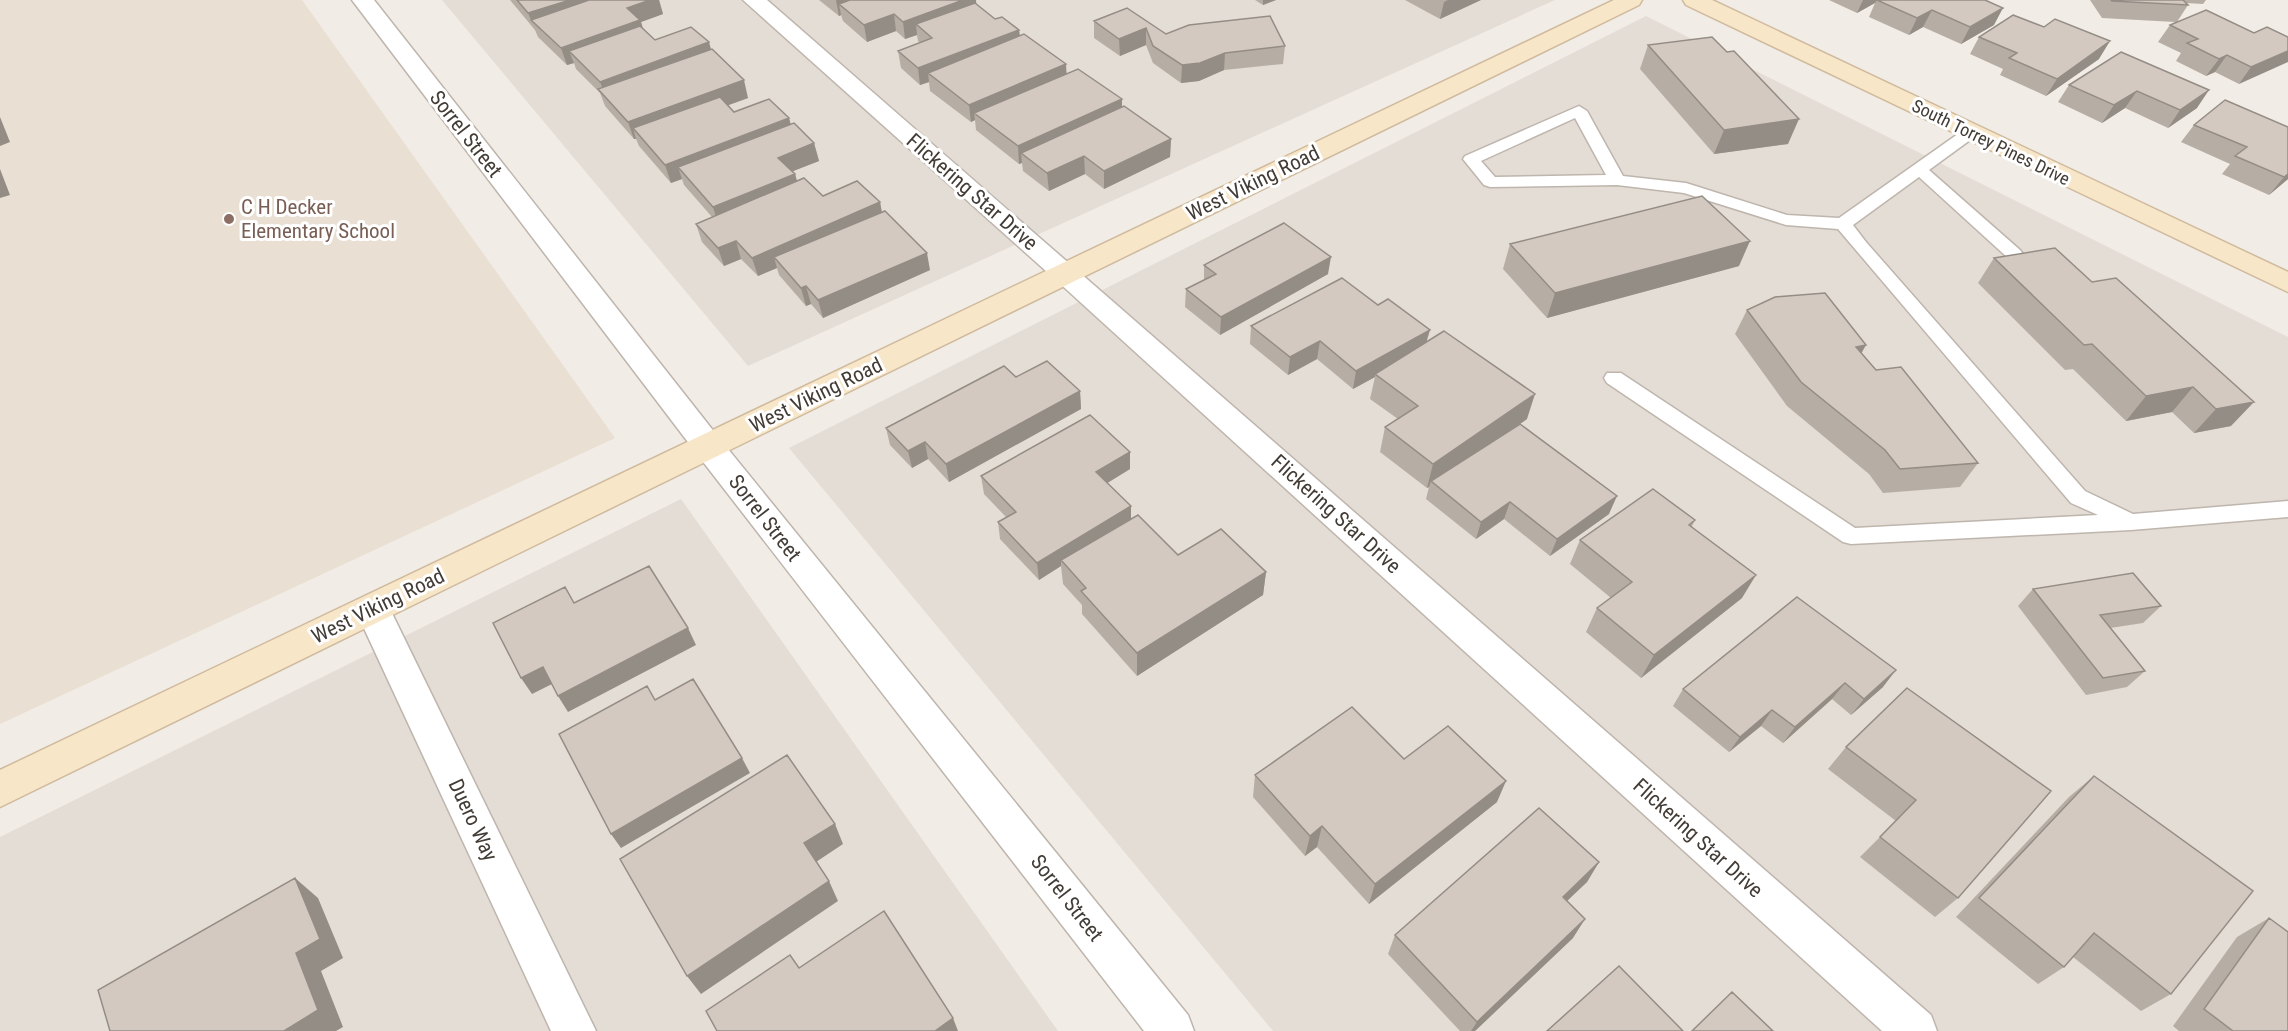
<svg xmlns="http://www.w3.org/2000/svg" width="2288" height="1031" viewBox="0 0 2288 1031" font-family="'Roboto Condensed',sans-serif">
	<rect width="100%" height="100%" fill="#f1ece6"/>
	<path fill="#e4ddd5" d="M442,0h1113l-807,366z
		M1646,16l642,321v694h-1015l-484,-583z
		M681,499l377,532h-1058v-194z"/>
	<path fill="#e9dfd2" d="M0,0h302l313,438 -615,286z"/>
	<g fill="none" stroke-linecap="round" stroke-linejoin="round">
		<defs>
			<path id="lane" d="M1579,106l8,5 36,65 63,7 101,32 52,3 126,-89h12l2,3 -2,3 -48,35 91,80 3,4 -3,4h-12l-89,-81 -66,48 13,17 219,249 48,23 155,-13v16l-157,13 -280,14 -8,-2 -236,-159 -3,-5 3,-5h14l234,155 243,-13 -27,-12 -233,-274 -52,-4 -102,-32 -67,-8 -127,2 -6,-2 -21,-26 2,-3zM1575,118l31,57 -111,2 -14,-16z"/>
			<path id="street" d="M352,0h22l345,438 469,577 6,16h-50l-447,-577z
				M743,0h24l1164,1015 6,16h-55l-826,-751z
				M373,595l12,4 211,432h-45l-196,-422 6,-10z"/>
			<path id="secondary" d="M1614,0h28l-3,5 -1639,802v-37z
				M1683,0h29l576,272v20l-602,-287z"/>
		</defs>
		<use href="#lane" stroke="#beb5ad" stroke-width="3"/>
		<use href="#street" stroke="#beb5ad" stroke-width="3"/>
		<use href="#secondary" stroke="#cfba9d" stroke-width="3"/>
		<use href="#lane" fill="#fff" fill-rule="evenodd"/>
		<use href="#street" fill="#fff" fill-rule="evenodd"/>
		<use href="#secondary" fill="#f8e6c9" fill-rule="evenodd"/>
	</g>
	<path fill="#b6ada5" d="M510,0h149l4,14 -22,8 2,6 12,12 56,9 37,49 -20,7 6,7 55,6 2,6 23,19 5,18 -26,10 2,3 2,7 26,15 57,6 2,10 48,58 -107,48 -12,-14 -5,2 -27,-31 -2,-7 -19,8 -17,-17 -17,7 -22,-24 -6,-18 16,-7 -28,-32 -2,-6 -11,4 -32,-37 -3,-7h-2l-29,-33 -5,-13 -24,-24 -2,-6 -7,2 -29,-28 -3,-7z
		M819,0h157v4l19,15 24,11 1,6 47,37 55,34 49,32 -1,18 -66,32 -19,-15 -36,17 -26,-20 -1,-8 -3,1 -43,-34 -1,-10 -4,2 -41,-31 -1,-9 -9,3 -19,-17 -3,-17 22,-8 -2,-2 -1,-6 -12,4 -9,-8 -29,11 -24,-21 -2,-6 -2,1z
		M1255,0h21l-13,5z
		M1405,0h76l-41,19z
		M1829,0h156l9,25 -33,19 -38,-17 -14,8 -40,-18 6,-14 -18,10z
		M2090,0h116l-3,4 -17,-1 2,2 -11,17 111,15 -49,47 -24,-12 -9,4 -30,-15 5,-8 -23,-11 12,-17 5,-3 -73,-4z
		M1127,8l39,26 119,12 -2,18 -59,6 -25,11 -18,2 -28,-20 -7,-18 -26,11 -26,-18v-17z
		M1979,37l120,22 -53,37 -46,-21 3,-6 -33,-15z
		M1648,45l140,99 -74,10 -74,-85z
		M2121,52l76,56 -29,20 -43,-20 -23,15 -44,-21 11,-17z
		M2194,125l94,2v52l-19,16 -47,-21 8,-10 -49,-22z
		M1510,244l229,22 -192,52 -44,-49z
		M1994,258l98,24 24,-4 115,148 -37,7 -22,-21 -46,9 -53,-52 -8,1 -87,-87z
		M1204,265l124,9 -108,61 -35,-28 1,-18 18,-9z
		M1747,310l114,43 15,17 102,93 -18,24 -77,6 -14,-19 -82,-68 -52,-72z
		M1251,326l176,16 100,77 -7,5 89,90 -59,42 -46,-37 -28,20 -50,-40 3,-12 -2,1 -47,-36 5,-25 13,-8 -28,-20 5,-22 -22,12 -36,-30 -29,16 -38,-31z
		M1016,377l64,14 1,18 -132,73 -21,-23 -16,9 -22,-23 -4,-17z
		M1130,469l-23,14 24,23v13l47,36 88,17 -3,23 -126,81 -55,-62v-9l-19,-21 -2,-18 -22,14 -39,-41 -2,-17 8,-5 -22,-23 -3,-18z
		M1695,520l-3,6 50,72 -101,80 -55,-46 11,-24 14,-10 -41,-34 10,-24z
		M2033,589l128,17 -18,17 -33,5 35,43 -18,16 -41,8 -68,-89z
		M1797,597l86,90 -32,28 -19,-16 -49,44 -22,-17 -32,26 -56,-46 10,-17z
		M1907,688l51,210 -23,19 -75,-60 36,-36 -68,-52 18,-22z
		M1404,759l93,43 -128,102 -52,-57 -12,9 -52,-59 2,-22z
		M2094,776l77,218 -30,17 -68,-54 -9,10 -26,17 -82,-67 113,-120z
		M1599,862l-12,20 -20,19 6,37 -98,93h-15l-72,-77 7,-19z
		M2269,918l19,113h-109l-6,-5 64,-89z"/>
	<path fill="#948d86" d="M570,0h60l-99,20 -3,-7z
		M650,0h9l4,14 -22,8 4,15 -76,14 5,12 -7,2 -6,-17 66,-40z
		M836,0h48l-45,4 2,11 -2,1z
		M963,0h13l1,13 -61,11 1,11 -12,4 -2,-17z
		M1263,0h13l-13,5z
		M1448,0h33l-41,19 4,-17z
		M1863,0h14l-2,3 -18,10z
		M2003,8l-9,17 -33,19 9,-17z
		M1932,10l-9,17 -14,8 8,-17z
		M894,14l2,17 -29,11 -3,-17z
		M1146,28v17l-26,11 -1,-17z
		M1019,30l2,17 -93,26 1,9 -9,3 -2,-17z
		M2110,41l-11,18 -53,37 11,-17z
		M709,42l5,18 -108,37 -6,-15z
		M2288,51v11l-49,22 12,-17z
		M1225,53l-1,17 -25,11 -18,2 1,-18z
		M2227,55l-12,17 -9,4 13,-17z
		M1066,64l1,17 -93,32 1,7 -4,2 -2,-17z
		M744,80l4,18 -107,39 -8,-9 3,11h-2l-6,-17z
		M2209,90l-12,18 -29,20 12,-18z
		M2137,91l-12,17 -23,15 12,-18z
		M1122,99v18l-101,36 1,10 -3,1 -1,-18z
		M0,117l10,25 -10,4z
		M789,118l4,18 -115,31 4,12 -11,4 -6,-18z
		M1799,119l-11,25 -74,10 10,-24z
		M1171,139l-1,18 -66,32v-18z
		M814,143l5,18 -36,14 -5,-17z
		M1084,156l1,18 -36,17 -2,-18z
		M0,169l10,26 -10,3z
		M795,174l5,18 -82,32 -5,-17z
		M2288,174v5l-19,16 15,-18z
		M880,202l3,18 -109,37 3,11 -19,8 -6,-18z
		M736,241l5,18 -17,7 -6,-18z
		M1750,241l-11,25 -192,52 8,-25z
		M927,253l3,17 -107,48 -5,-18z
		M1331,257l-3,17 -108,61 1,-18z
		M806,286l5,18 -5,2 -5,-18z
		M1430,330l-5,17 -50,27v3l-22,12 3,-18z
		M1320,341l-3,18 -29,16 2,-18z
		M1866,345l-14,25 4,-23z
		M2193,387l-21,25 -46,9 20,-25z
		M1080,391l1,18 -132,73 -3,-18z
		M1535,394l-8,25 -93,65 -3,-3 -2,6 -2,1 6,-24z
		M2254,402l-23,24 -37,7 22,-24z
		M925,442l3,17 -16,9 -4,-17z
		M1130,452v17l-34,21v-18z
		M1617,496l-8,18 -59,42 7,-17z
		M1510,502l-6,17 -28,20 5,-17z
		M1131,506v17l-70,37v6l-22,14 -2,-17z
		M1266,572l-3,23 -126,81v-23z
		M1756,575l-14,23 -101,80 13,-23z
		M688,628l8,17 -128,67 -10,-16z
		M543,667l11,16 -22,11 -11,-16z
		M1896,670l-13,17 -32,28 13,-16z
		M1845,683l-13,16 -49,44 12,-16z
		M1772,710l-11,16 -32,26 11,-15z
		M742,758l8,15 -129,75 -10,-14z
		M1506,781l-9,21 -128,102 6,-20z
		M835,824l8,20 -30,20 -9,-21z
		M1322,826l-5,21 -12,9 5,-20z
		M1599,862l-12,20 -36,34 12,-19z
		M295,878l23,20 25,60 -22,13 22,56 -7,4h-52l12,-78z
		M829,881l9,20 -137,93 -14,-18z
		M1585,919l-12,19 -98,93h-4l6,-9z
		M953,1018l5,13h-23z"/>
	<path fill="#d4c9c0" stroke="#948d86" stroke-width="1.5" d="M517,0h53l-42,13z
		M589,0h61l-23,8 13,12 -79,28 -30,-28z
		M850,0h113l-60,22 -9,-8 -30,11 -25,-21z
		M1877,0h108l18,8 -33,19 -38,-17 -15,8z
		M2111,0h72l5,5 -76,-4z
		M975,3l20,16 7,-2 17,13 -101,38 -20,-17 34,-13 -16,-14z
		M1127,8l39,26 23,-9 81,-9 15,30 -60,7 -25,10 -18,2 -29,-19 -7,-18 -27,11 -25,-18z
		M2206,10l48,23 13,-6 21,10v14l-37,16 -24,-12 -8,4 -32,-16 11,-4 -28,-14z
		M2013,15l31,12 11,-8 55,22 -53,38 -48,-21 8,-5 -38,-16z
		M640,26l15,14 36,-13 18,15 -109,40 -31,-31z
		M1024,34l42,30 -97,41 -41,-32z
		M1712,37l15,15 7,-1 65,68 -75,11 -76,-85z
		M712,49l32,31 -116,42 -30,-33z
		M2121,52l88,38 -29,20 -43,-19 -23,14 -45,-20z
		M1078,69l44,30 -104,47 -44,-33z
		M720,97l14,15 35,-13 20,19 -124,47 -32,-37z
		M2225,100l63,27v47l-4,3 -49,-21 12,-9 -53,-22z
		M1124,106l47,33 -67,32 -20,-15 -37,17 -26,-20z
		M794,123l20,20 -36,15 17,16 -82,33 -35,-40z
		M804,178l19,18 34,-15 23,21 -128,56 -16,-17 -18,7 -22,-24z
		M1702,196l48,45 -195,52 -45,-49z
		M885,211l42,42 -109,47 -12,-14 -5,2 -27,-31z
		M1284,223l47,34 -110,60 -35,-28 30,-15 -12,-9z
		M2055,248l37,34 24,-4 138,124 -38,7 -23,-22 -47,9 -54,-52 -8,1 -90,-87z
		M1342,278l36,27 10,-6 42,31 -74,41 -36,-30 -30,16 -39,-31z
		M1825,293l41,52 -10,2 20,23 25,-3 77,96 -78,6 -15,-19 -84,-68 -54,-72 28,-13z
		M1444,331l91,63 -102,70 -48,-37 33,-21 -43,-32z
		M1047,361l33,30 -134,73 -21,-22 -17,9 -22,-23 118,-62 12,11z
		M1090,415l40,37 -34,20 35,34 -94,57 -39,-41 18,-10 -35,-36z
		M1520,424l97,72 -60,43 -47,-37 -29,20 -50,-41z
		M1653,489l42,31 -6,5 67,50 -102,80 -57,-47 35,-26 -52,-42z
		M1138,515l40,40 43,-26 45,43 -129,81 -56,-62 5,-3 -25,-28z
		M649,566l39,62 -130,68 -15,-29 -22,11 -28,-55 72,-36 9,16z
		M2133,573l28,33 -61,9 45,56 -42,7 -70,-89z
		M1797,597l99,73 -32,29 -19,-16 -50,44 -23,-17 -32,27 -57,-48z
		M693,679l49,79 -131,76 -52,-100 88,-48 8,14z
		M1907,688l144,103 -93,107 -78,-61 36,-37 -70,-53z
		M1352,707l52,52 44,-33 58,55 -131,103 -53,-58 -12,10 -55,-61z
		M787,755l48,69 -31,19 25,38 -142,95 -67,-117z
		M2094,776l159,115 -82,103 -77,-61 -30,34 -85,-69z
		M1539,808l60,54 -36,35 22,22 -108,103 -82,-87z
		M295,878l25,61 -24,14 22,57 -34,21h-174l-12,-41z
		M884,911l69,107 -18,13h-218l-11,-20 84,-56 9,13z
		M2269,918l19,14v99h-55l-29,-22z
		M1619,966l64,65h-136z
		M1732,992l41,39h-81z"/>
	<circle fill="#8d6e63" stroke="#fff" stroke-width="2" cx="229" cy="219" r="6"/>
	<g text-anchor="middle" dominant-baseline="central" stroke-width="6" stroke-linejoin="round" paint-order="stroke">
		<g font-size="18" fill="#433c36" stroke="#fff">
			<text transform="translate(1991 142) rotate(26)">South Torrey Pines Drive</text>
		</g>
		<g font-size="21" fill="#433c36" stroke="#fff">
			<text transform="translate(466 134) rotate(52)">Sorrel Street</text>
			<text transform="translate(1253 183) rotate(-26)">West Viking Road</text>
			<text transform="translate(972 192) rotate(41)">Flickering Star Drive</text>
			<text transform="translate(816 395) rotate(-26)">West Viking Road</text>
			<text transform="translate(1336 514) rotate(42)">Flickering Star Drive</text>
			<text transform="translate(765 518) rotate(52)">Sorrel Street</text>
			<text transform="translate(378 606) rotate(-26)">West Viking Road</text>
			<text transform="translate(473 820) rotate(65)">Duero Way</text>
			<text transform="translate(1698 838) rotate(42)">Flickering Star Drive</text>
			<text transform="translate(1067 898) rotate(52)">Sorrel Street</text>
		</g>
		<g font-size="21" fill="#785e54" stroke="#fff" text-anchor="start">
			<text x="241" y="207">C H Decker<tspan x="241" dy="24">Elementary School</tspan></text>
		</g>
	</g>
</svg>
